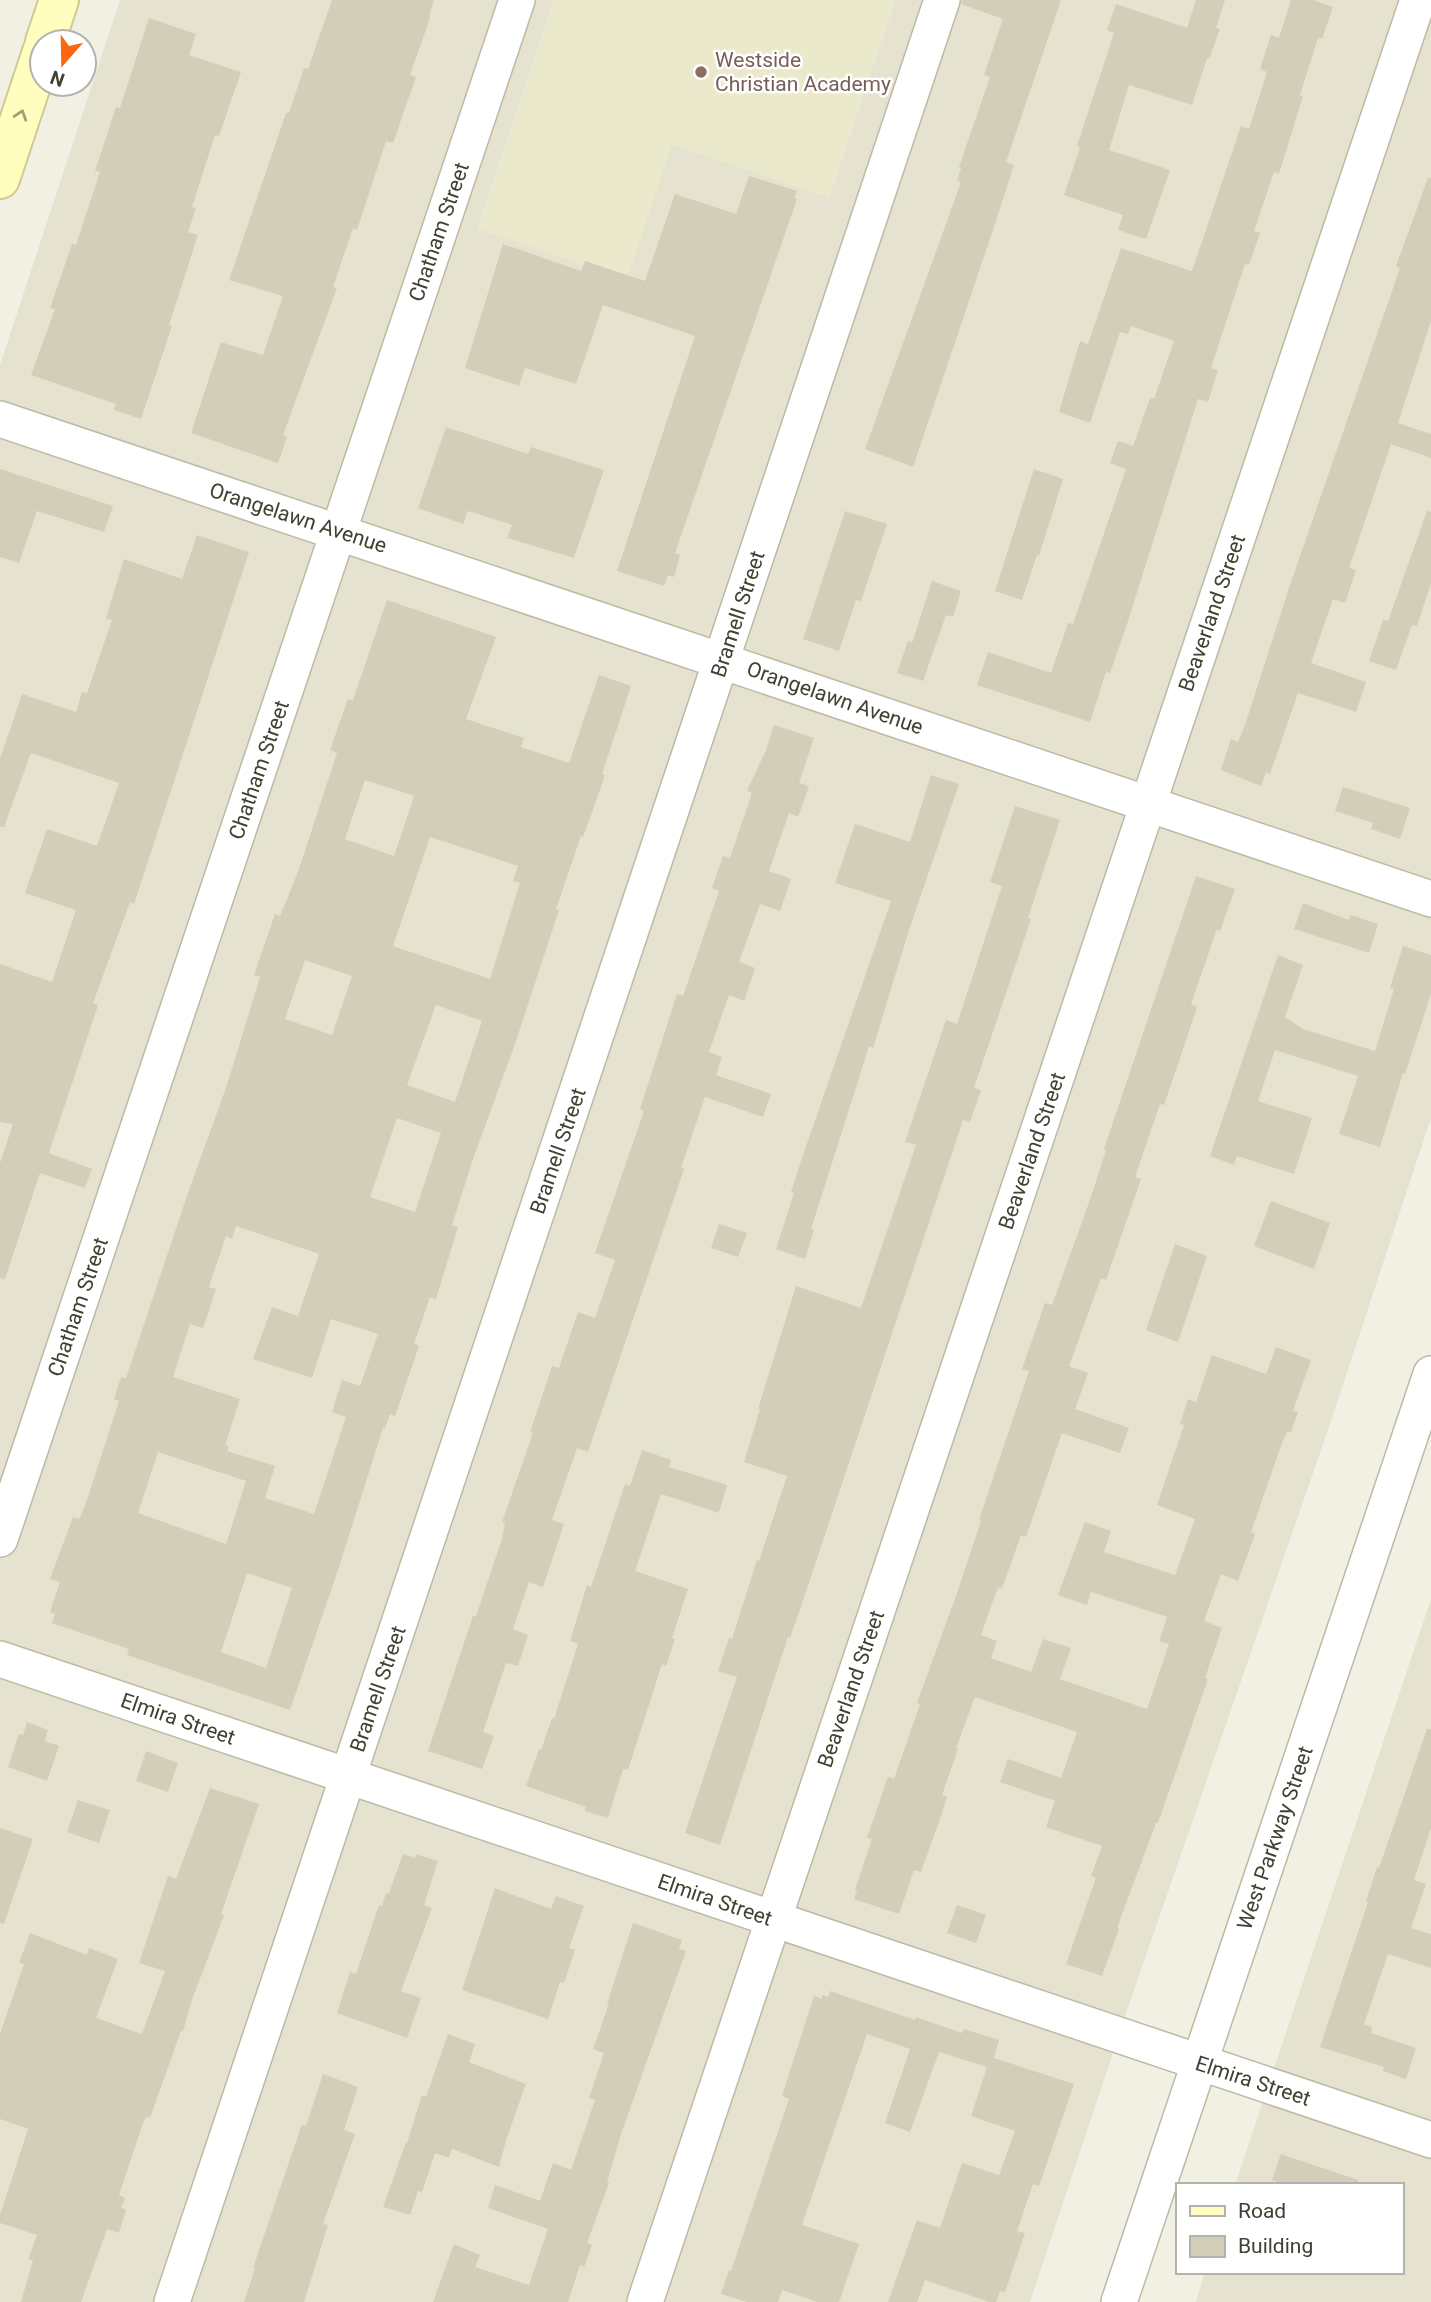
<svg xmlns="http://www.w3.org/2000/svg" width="1431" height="2302" viewBox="0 0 1431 2302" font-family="Roboto,sans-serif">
	<rect width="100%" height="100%" fill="#f1f0e2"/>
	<path fill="#e5e3d0" d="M120,0h434l-76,228 149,50 45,-134 157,53 66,-197h536v1118l-101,306 -198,572 -102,306h-1030v-1937z
		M1431,1599v703h-235l9,-30h196v-87h-166z"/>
	<path fill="#ebe9cb" d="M554,0h341l-66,197 -157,-53 -45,135 -149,-50z"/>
	<path fill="#d2ceb7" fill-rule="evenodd" d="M332,0h102l-5,17 1,1 -20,57 6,2 -23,66 -7,-2 -29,89 -4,-2 -20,59 4,1 -54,147 4,2 -9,26 -87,-30 30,-91 42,13 20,-59 -54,-16 57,-167h3l15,-45 4,1z
		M962,0h99l-55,162 8,3 -18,56 -83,246 -48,-18 96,-267 -4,-1 4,-13 -2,-1 31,-90 -6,-2 19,-56 -42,-15z
		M1196,0h29l-9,28 4,1 -11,30 -2,-1 -15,47 -63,-20 -20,65 61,20 -24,69 -28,-9 5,-15 -59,-20 16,-47 -3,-2 37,-113 -7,-3 9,-26 71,24z
		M1291,0h22l20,7 -11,32 -4,-1 -18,57 3,1 -24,78 -5,-2 -20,59 6,2 -11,32 -4,-1 -34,104 7,2 -10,32 -10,-3 -70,222 -18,52 -4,-1 -16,50 -113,-37 11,-33 63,21 17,-50 5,1 53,-155 -16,-6 8,-22 15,5 17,-48 4,1 20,-58 -43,-15 -3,8 -8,-2 -30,91 -31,-11 21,-71 8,3 33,-96 71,23 49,-145 8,3 18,-57 -7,-3 11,-34 8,3z
		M149,18l47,16 -7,21 52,17 -22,64 -4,-1 -23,72 4,1 -8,24 10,3 -29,90 3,1 -31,93 -27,-9 2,-6 -85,-29 24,-66 -5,-1 22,-64 4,1 24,-73 -5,-1 21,-64 4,1z
		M749,176l48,15 -3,7 3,1 -122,354 5,2 -6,22 -6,-2 -4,11 -47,-15 78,-235 -92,-31 -27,79 -51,-16 -6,18 -54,-18 38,-124 78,27 4,-10 60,20 30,-87 61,20z
		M1428,178h3v143l-33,102 33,11v24l-40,-14 -42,124 7,2 -11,33 -12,-4 -22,64 55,19 -10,30 -58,-19 -28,81 -4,-2 -5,14 -40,-16 10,-31 7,3 7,-17 45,-140 110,-317 -4,-2z
		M446,427l82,27 3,-7 73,23 -30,88 -67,-20 5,-13 -44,-14 -5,13 -45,-16z
		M0,469l113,37 -9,26 -67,-21 -18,52 -19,-6z
		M1034,469l29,10 -24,77 -2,-1 -15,45 -27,-9z
		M845,511l42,13 -26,77 -5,-1 -17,51 -36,-12z
		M1427,511l4,1v71l-14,43 -5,-1 -16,45 -27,-9 14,-41 5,1z
		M197,535l52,17 -115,352 -4,-2 -37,101 5,2 -49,148 43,16 -7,19 -45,-15 -35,106 -5,-1v-115l13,-39 -13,-2v-158l52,18 24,-72 -51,-17 22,-64 50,17 22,-63 -88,-30 -27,74h-4v-68l22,-65 54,18 6,-20 5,1 25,-73 -6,-2 18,-59 58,20z
		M932,581l29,10 -8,26 -7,-2 -23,66 -26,-8 11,-32 4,2z
		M387,600l109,37 -30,82 58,19 -3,9 48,16 30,-88 32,11 -29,88 3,1 -11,32 -11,30 -2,-1 -25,73 3,1 -45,137 -41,112 -21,66 6,2 -22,72 -6,-2 -16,47 5,2 -24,70 -5,-2 -5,14h-2l-44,139 -49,143 -163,-55 2,-6 -77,-26 3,-9 -5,-2 10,-30 -10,-3 23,-62 6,2 6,-13 34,-105 -5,-2 7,-22 5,1 64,-191 37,-102 33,-108 -6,-2 21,-61 5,2 18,-44 39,-119 -7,-3 18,-51 5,1zM365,780l49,16 -20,60 -49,-17zM430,837l88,29 -5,15 7,2 -30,96 -97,-33zM305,960l47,16 -20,59 -47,-16zM436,1005l46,16 -27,81 -48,-17zM397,1118l44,15 -26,79 -45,-15zM236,1226l83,28 -21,62 -26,-9 -19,52 59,19 19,-59 47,15 -18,52 -18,-6 -10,32 14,5 -32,97 -49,-16 10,-32 -48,-15 2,-5 -4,-1 15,-46 -67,-22 17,-53 13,4 13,-39 -7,-2 17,-51 6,3zM158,1452l88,29 -20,63 -88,-31zM247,1573l45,15 -26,80 -45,-16z
		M774,725l40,13 -15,45 10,3 -11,31 -9,-4 -20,58 22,8 -11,32 -20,-7 -21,58 16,6 -11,33 -15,-6 -20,57 13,5 -6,18 55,19 -8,23 -58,-20 -24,71 3,1 -96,283 -11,-4 -25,72 12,4 -21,63 -14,-5 -16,47 15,6 -10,31 -12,-3 -23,69 11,4 -12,33 -54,-18 45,-135h3l26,-77 3,-15 -3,-2 31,-89 -3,-1 22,-66 7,2 19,-56 17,6 20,-58 -20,-7 49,-142 -4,-2 37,-115 6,2 36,-105 -7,-3 11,-32 7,2 21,-62v-4l-4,-1 19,-41z
		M931,775l28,9 -50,146 -36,118 -4,-2 -16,51 -42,132 3,1 -9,29 -29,-10 18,-56 -3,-1 9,-28 91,-263 -56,-18 20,-59 55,18z
		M1343,787l67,21 -10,31 -29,-10 2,-6 -38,-12z
		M1015,806l45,14 -32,98 3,1 -57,169 7,2 -11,32 -7,-2 -155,466 -18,52 -2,-1 -68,208 -35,-12 52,-156 -19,-6 11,-33 3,1 25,-79 2,1 28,-85 -43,-14 16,-53h-2l38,-123 65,22 55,-163 -11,-3 41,-122 11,4 45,-138 -12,-4z
		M1196,876l39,13 -15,42 -3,-2 -26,75 6,3 -19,57 -14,41 -4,-1 -25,73 6,2 -35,101 -5,-2 -32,88 19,7 -13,36 54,19 -9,25 -58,-20 -36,104 -5,-2 -19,54 -4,-2 -17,48 16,6 -6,17 40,14 12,-33 28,9 -11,31 87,30 22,-65 -10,-3 8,-24 -76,-25 -4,13 -29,-10 27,-73 26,9 -7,21 71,23 20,-56 -38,-14 27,-80 -4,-1 8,-25 8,3 16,-47 54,19 10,-27 35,13 -18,51 5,1 -7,20h-4l-5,11 -31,89 4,2 -17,47 -17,-7 -17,47 18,7 -17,50 3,1 -50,144h-2l-39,105 2,1 -17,47 -36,-12 30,-86 -5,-2 11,-30 -56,-19 9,-26 -55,-19 8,-23 53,19 16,-46 -102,-35 -19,51 2,1 -16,46 5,2 -6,19 -20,56 -7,-2 -15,44 -45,-15 3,-8 -2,-1 17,-51 -5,-1 21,-61 6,2 26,-75 -3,-1 39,-107 25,-75 -2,-1 50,-149 -7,-2 23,-66 7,2 40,-111 14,-44 -2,-1z
		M1303,903l46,17 2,-5 27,9 -9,29 -75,-24z
		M1403,946l28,9v39l-26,80 -2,-1 -23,74 -41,-13 19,-58 -83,-26 -17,51 54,17 -18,56 -57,-18 -3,9 -24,-9 68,-201 25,10 -18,52 18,12 72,22 19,-62 -4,-1z
		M1271,1201l59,22 -16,46 -60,-23z
		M719,1224l28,9 -9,24 -27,-9z
		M1175,1244l32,12 -29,86 -32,-12z
		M642,1450l29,10 -2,7 58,18 -8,28 -58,-19 -26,77 53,18 -16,49 3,1 -9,27 -4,-2 -34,106 -5,-1 -15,49 -23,-7 1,-4 -60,-21 13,-37 2,1 11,-32 2,1 24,-75 -8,-3 17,-56 4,2 34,-103 5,2z
		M27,1722l21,8 -3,11 14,5 -12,35 -39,-14 11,-33 4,1z
		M1427,1729h4v99l-17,52 12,4 -15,44 20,6v34l-43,-14 -24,70 8,3 -1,6 45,15 -10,31 -23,-8 1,-4 -64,-20 48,-145 -2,-1 11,-34 2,1z
		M146,1751l32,12 -10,29 -32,-11z
		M210,1788l49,16 -38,110 3,1 -32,85 -9,31h-2l-31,87 -4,-1 -4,9 -23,69 6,3 -4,10 5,2 -7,23 -12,-4 -26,73h-60l12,-42 -5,-1 9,-24 -37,-12v-8l28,-86 -28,-10v-85l24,-70 -5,-1 11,-30 57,22 2,-7 29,11 -22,59 46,16 23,-63 -26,-8 29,-87 8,3z
		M78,1800l32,10 -11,33 -32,-11z
		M0,1828l33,11 -29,85 -4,-1z
		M403,1854l12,4 1,-4 22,7 -14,44 8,3 -31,83 20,7 -14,40 -70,-25 13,-41 6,2 23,-69 3,1 4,-13h3z
		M495,1888l56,21 5,-13 28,10 -15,42 6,2 -11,33 -4,-1 -12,37 -86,-29z
		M957,1905l29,10 -10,28 -29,-10z
		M633,1923l49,17 -3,9 7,2 -65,183 -14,48 2,1 -22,60 5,2 -8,22 -4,-2 -12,37h-135l21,-58 26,11 -5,12 54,18 19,-56 -60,-21 7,-23 45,16 13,-38 18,7 24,-70 -6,-2 15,-45 -11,-4 16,-45h-2z
		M830,1991l85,29 1,-3 46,16 2,-4 35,11 -5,18 80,26 -35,102 -6,-2 -16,47 8,2 -20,59 -5,-1 -4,11h-7l-64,-22 -8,22h-29l29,-82 23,8 22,-65 37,12 16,-44 -44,-15 16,-49 -48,-15 -29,80 -25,-9 25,-74 -43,-15 -65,191 57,19 -20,58h-22l-35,-12 -4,12h-31l-26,-8 8,-24 2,1 58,-172 -7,-3 32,-100 8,3v-4l6,2z
		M448,2034l27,10 -6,18 57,22 -19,53 -8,30 -47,-18 -3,9 -14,-5 -13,39 -4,-1 -8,24 -27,-8 23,-65 1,1 15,-48 4,2z
		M323,2074l35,13 -14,43 11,4 -32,90 5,1 -24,77h-60l11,-33 -2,-1 49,-144 4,2z
		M1281,2154l77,26v5h-72l-14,-5z"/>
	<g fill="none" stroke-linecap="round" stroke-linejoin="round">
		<defs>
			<path id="street" d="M0,419l1431,480
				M0,1539l517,-1539
				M0,1659l1431,481
				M172,2302l770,-2302
				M645,2302l773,-2302
				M1119,2302l312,-928"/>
			<path id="secondary" d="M45,42l14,-42
				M0,179l42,-127"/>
		</defs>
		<use href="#street" stroke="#bcbaa5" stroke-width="38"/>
		<use href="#secondary" stroke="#cecc8f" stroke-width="42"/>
		<use href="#street" stroke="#fff" stroke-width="35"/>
		<use href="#secondary" stroke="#fffebe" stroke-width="38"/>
	</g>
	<defs><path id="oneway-chevron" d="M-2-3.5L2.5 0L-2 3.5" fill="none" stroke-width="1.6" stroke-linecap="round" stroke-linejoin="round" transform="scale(1.75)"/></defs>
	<use stroke="#a09f78" href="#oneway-chevron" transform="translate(21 115) rotate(-72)"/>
	<circle fill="#8d6e63" stroke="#fff" stroke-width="2.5" cx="701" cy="72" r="7"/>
	<g text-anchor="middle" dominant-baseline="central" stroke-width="5" stroke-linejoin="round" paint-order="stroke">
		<g font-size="21" fill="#785e54" stroke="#fff" text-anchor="start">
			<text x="715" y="60">Westside<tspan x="715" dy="24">Christian Academy</tspan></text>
		</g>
		<g font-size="21" fill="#424033" stroke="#fff">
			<text transform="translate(439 232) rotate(-71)">Chatham Street</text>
			<text transform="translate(298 518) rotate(18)">Orangelawn Avenue</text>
			<text transform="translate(1212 613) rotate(-71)">Beaverland Street</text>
			<text transform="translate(738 614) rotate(-72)">Bramell Street</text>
			<text transform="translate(835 698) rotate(19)">Orangelawn Avenue</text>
			<text transform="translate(259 770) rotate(-71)">Chatham Street</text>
			<text transform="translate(558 1151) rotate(-71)">Bramell Street</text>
			<text transform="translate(1032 1151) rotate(-71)">Beaverland Street</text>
			<text transform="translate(78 1307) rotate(-71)">Chatham Street</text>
			<text transform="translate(378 1689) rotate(-71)">Bramell Street</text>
			<text transform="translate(851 1689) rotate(-71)">Beaverland Street</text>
			<text transform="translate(178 1719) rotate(19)">Elmira Street</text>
			<text transform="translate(1275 1838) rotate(-71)">West Parkway Street</text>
			<text transform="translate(715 1900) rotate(19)">Elmira Street</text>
			<text transform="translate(1253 2081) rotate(18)">Elmira Street</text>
		</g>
	</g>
	<rect x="1176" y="2183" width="228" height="91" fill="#ffffff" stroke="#b3b3ad" stroke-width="2"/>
	<rect x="1190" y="2206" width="35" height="10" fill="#fffebe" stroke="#b3b3ad" stroke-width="2"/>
	<text x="1238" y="2218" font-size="21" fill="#424033">Road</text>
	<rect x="1190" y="2236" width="35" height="21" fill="#d2ceb7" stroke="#b3b3ad" stroke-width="2"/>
	<text x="1238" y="2253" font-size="21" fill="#424033">Building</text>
	<g transform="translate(63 63) rotate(200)"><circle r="33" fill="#ffffff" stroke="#b3b3ad" stroke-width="2"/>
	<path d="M0-5L12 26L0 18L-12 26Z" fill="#fb680f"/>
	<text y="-10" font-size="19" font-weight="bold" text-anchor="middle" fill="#424033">N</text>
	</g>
</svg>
